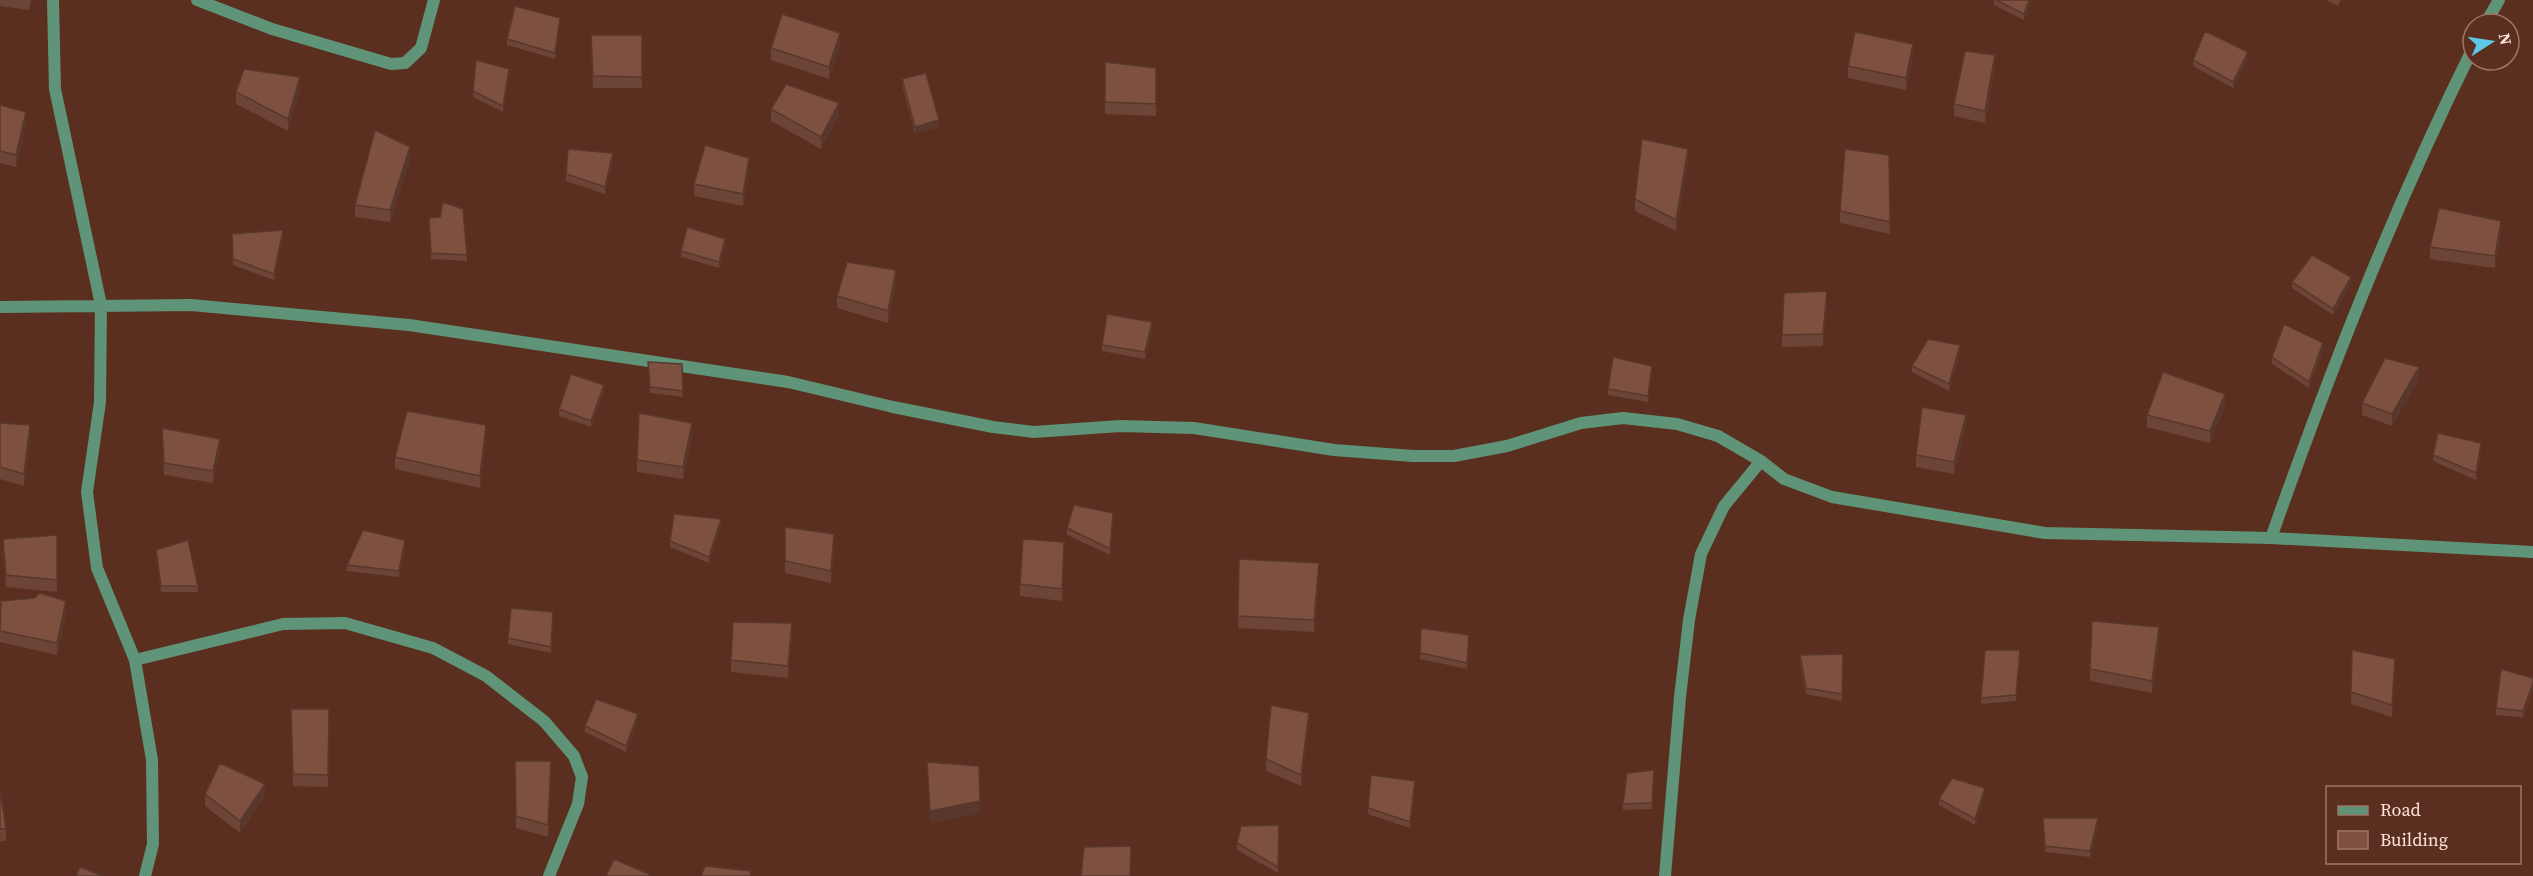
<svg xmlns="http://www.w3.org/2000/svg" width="2533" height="876" viewBox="0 0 2533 876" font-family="'Source Serif 4',serif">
	<rect width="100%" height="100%" fill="#5a2f1f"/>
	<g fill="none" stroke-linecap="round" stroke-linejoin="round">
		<path stroke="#5f9478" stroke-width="12" d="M53,0l2,89 46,216 -1,97 -13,90 10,76 38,92 17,100 1,84 -8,32
			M197,0l75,29 119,35 14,-1 16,-15 13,-48
			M2485,24l14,-24
			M0,307l191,-2 218,20 379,57 105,25 100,20 41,5 86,-6 74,2 140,22 79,6h41l53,-10 74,-23 42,-5 54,6 41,12 43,25 23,18 48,18 213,36 226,5 262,14
			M2271,538c59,-167 123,-331 202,-490
			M135,660l148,-36 62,-1 88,25 53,28 58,45 30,35 8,21 -4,27 -29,72
			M1665,876l15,-179 9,-77 12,-66 23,-48 37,-45"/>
	</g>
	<path fill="#6c4536" d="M0,0h31l-2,10 -29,-4z
		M1994,0h37l-7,20 -30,-15z
		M2326,0h15l-3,6z
		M560,24l-5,35 -48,-14v-6z
		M642,35v53h-49l-2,-41z
		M840,45l-11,34 -58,-19v-12z
		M1913,56l-7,34 -58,-12v-12z
		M2248,58l-15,30 -40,-22v-6z
		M1105,62l51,6v48l-51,-2z
		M1995,67l-10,56 -31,-7v-12z
		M509,75l-6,37 -30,-15v-6z
		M902,79l37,48 -24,6 -13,-48z
		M300,89l-12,42 -52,-27v-12z
		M0,105l26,19 -10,43 -16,-4z
		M771,109l68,6 -18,34 -50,-28z
		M1889,155l1,79 -50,-11v-12z
		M410,159l-20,63 -35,-5v-12z
		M613,160l-8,34 -39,-13v-7z
		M1688,161l-12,70 -41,-20v-12z
		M749,170l-6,36 -49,-10v-12z
		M429,218l38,37v6l-36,-2z
		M2501,233l-6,35 -65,-9v-12z
		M232,234l51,2 -9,44 -41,-15z
		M725,246l-6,22 -38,-11v-6z
		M896,282l-8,41 -51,-15v-12z
		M2292,282l59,1 -18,32 -41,-27z
		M1827,303l-4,43 -41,1v-12z
		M1152,328l-7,31 -43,-8v-6z
		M2323,349l-14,39 -37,-24v-7z
		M1960,351l-11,40 -37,-19v-6z
		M648,362l34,2 1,33 -33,-4z
		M1652,372l-4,30 -40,-7v-6z
		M2419,379l-27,47 -30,-11v-12z
		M604,391l-13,36 -32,-11v-7z
		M2225,406l-15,37 -63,-16v-12z
		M0,423l30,14 -6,49 -24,-7z
		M1966,427l-12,47 -38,-7v-12z
		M162,428l58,23 -7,32 -49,-8z
		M692,435l-9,44 -46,-7v-12z
		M486,437l-6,51 -85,-19v-12z
		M2481,449l-5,31 -43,-19v-6z
		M1113,519l-3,36 -43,-20v-7z
		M721,525l-12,38 -39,-16v-6z
		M785,527l49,19 -3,37 -46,-10z
		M57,535v57l-51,-5 -3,-36v-12z
		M1064,542l-2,59 -42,-5v-12z
		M405,547l-6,30 -52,-6v-6z
		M156,550l42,36v6h-37z
		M1239,559l80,16 -5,57 -76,-4z
		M34,598l32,15 -9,42 -57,-13v-21z
		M553,612l-2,41 -43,-9v-6z
		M1421,628l48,13 -2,28 -47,-10z
		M792,635l-4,43 -57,-6v-12z
		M2159,639l-7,54 -62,-12v-12z
		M2352,650l43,21 -3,46 -41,-13z
		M1843,654l-1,47 -36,-7 -6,-32v-7z
		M2020,656l-4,45 -35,3v-6z
		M2533,678v11l-10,28 -27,-2v-7z
		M291,709h38l-1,78 -35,-1z
		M638,720l-12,32 -41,-20v-6z
		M1309,724l-8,62 -35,-15v-12z
		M515,761l36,12 -3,64 -32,-9z
		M927,762l53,51 -50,10z
		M1654,776l-2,33 -29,1v-6z
		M1415,787l-5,41 -42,-14v-6z
		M0,789l6,40v12h-6z
		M205,794l60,2 -25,37 -35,-27z
		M1985,794l-10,31 -36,-20v-6z
		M2043,818l55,6 -8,33 -45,-5z
		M1279,825l-1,48 -41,-23v-7z"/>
	<path fill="#58382c" d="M2029,0h2l-7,20v-6z
		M560,18v6l-5,35v-6z
		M840,33v12l-11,34v-12z
		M1913,44v12l-7,34v-12z
		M2248,52v6l-15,30v-6z
		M1995,55v12l-10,56v-12z
		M509,69v6l-6,37v-6z
		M300,77v12l-12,42v-12z
		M839,103v12l-18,34v-12z
		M26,112v12l-10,43v-12z
		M939,120v7l-24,6v-6z
		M410,147v12l-20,63v-12z
		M1688,149v12l-12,70v-11z
		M613,153v7l-8,34v-7z
		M749,158v12l-6,36v-12z
		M2501,221v12l-6,35v-12z
		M283,230v6l-9,44v-6z
		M725,239v7l-6,22v-6z
		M896,270v12l-8,41v-12z
		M2351,277v6l-18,32v-6z
		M1827,291v12l-4,43v-12z
		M1152,322v6l-7,31v-7z
		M2323,343v6l-14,39v-6z
		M1960,345v6l-11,40v-7z
		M1652,366v6l-4,30v-6z
		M2419,367v12l-27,47v-12z
		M604,385v6l-13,36v-6z
		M2225,394v12l-15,37v-12z
		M1966,415v12l-12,47v-12z
		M692,423v12l-9,44v-12z
		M30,425v12l-6,49v-12z
		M486,425v12l-6,51v-12z
		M220,439v12l-7,32v-12z
		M2481,443v6l-5,31v-7z
		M721,519v6l-12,38v-6z
		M834,534v12l-3,37v-12z
		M405,540v7l-6,30v-6z
		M1319,563v12l-5,57v-12z
		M66,601v12l-9,42v-12z
		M792,623v12l-4,43v-12z
		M2159,627v12l-7,54v-12z
		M2395,659v12l-3,46v-12z
		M2533,683v6l-10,28v-6z
		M1309,713v11l-8,62v-11z
		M638,714v6l-12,32v-6z
		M1415,781v6l-5,41v-6z
		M265,784v12l-25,37v-12z
		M1985,788v6l-10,31v-6z
		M980,801v12l-50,10v-12z
		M2098,818v6l-8,33v-6z"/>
	<path fill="#7e503f" stroke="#58382c" stroke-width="1.5" d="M1996,0h33l-5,14z
		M515,6l45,12 -5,35 -48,-14z
		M782,14l58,19 -11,34 -58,-19z
		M2205,31l43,21 -15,30 -40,-22z
		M1855,32l58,12 -7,34 -58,-12z
		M591,35h51v42l-49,-1z
		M1965,51l30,4 -10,56 -31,-7z
		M476,60l33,9 -6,37 -30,-15z
		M1105,62l51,6v36l-51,-2z
		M244,69l56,8 -12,42 -52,-27z
		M926,73l13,47 -24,7 -13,-48z
		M786,84l53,19 -18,34 -50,-28z
		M0,105l26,7 -10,43 -16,-4z
		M375,130l35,17 -20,63 -35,-5z
		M1642,139l46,10 -12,71 -41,-21z
		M705,145l44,13 -6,36 -49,-10z
		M568,149l45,4 -8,34 -39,-13z
		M1845,149l44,6 1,67 -50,-11z
		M443,202l20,7 4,46 -36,-2 -2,-35 11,-1z
		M2439,208l62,13 -6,35 -65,-9z
		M687,227l38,12 -6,23 -38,-11z
		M283,230l-9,44 -41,-15 -1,-25z
		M2312,255l39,22 -18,32 -41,-27z
		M847,262l49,8 -8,41 -51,-15z
		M1827,291l-4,43 -41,1 2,-42z
		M1107,314l45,8 -7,30 -43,-7z
		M2284,324l39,19 -14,39 -37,-25z
		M1928,339l32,6 -11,39 -37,-18z
		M1613,357l39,9 -4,30 -40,-7z
		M2385,358l34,9 -27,47 -30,-11z
		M648,362l34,2 1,27 -33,-4z
		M2163,372l62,22 -15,37 -63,-16z
		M571,374l33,11 -13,36 -32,-12z
		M1922,407l44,8 -12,47 -38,-7z
		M407,411l79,14 -6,51 -85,-19z
		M639,413l53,10 -9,44 -46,-7z
		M0,423l30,2 -6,49 -24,-7z
		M162,428l58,11 -7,32 -49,-8z
		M2438,433l43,10 -5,30 -43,-18z
		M1074,505l39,8 -3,36 -43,-21z
		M674,514l47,5 -12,38 -39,-16z
		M785,527l49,7 -3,37 -46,-10z
		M363,530l42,10 -6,31 -52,-6z
		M57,535v45l-51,-5 -3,-36z
		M1023,539l41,3 -2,47 -42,-5z
		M188,540l10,46h-37l-5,-36z
		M1239,559l80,4 -5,57 -76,-4z
		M40,593l26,8 -9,42 -57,-12 1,-30 33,-3z
		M511,608l42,4 -2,35 -43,-9z
		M2092,621l67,6 -7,54 -62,-12z
		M733,622l59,1 -4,43 -57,-6z
		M1421,628l48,7 -2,28 -47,-10z
		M1985,650h35l-4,45 -35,3z
		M2352,650l43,9 -3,46 -41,-13z
		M1843,654l-1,40 -36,-6 -6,-33z
		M2501,669l32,9v5l-10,28 -27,-3z
		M596,699l42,15 -12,32 -41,-20z
		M1271,705l38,8 -8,62 -35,-16z
		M291,709h38l-1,66 -35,-1z
		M515,761h36l-3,64 -32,-9z
		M927,762l52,4 1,35 -50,10z
		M220,763l45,21 -25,37 -35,-27z
		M1654,770l-2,33 -29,1 4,-31z
		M1371,775l44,6 -5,41 -42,-14z
		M1952,778l33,10 -10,31 -36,-20z
		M0,789l6,40h-6z
		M2043,818h55l-8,33 -45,-5z
		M1279,825l-1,42 -41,-24 4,-17z
		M1131,846l-1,30h-49l3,-29z
		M614,859l37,16 -1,1h-44z
		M705,866l46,5 -1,5h-49z
		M80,867l23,9h-27z"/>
	<rect x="2326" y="786" width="195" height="78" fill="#5a2f1f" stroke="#9c7769" stroke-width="1.5"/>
	<rect x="2338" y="806" width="30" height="9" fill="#5f9478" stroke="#9c7769" stroke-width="1.5"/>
	<text x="2380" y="816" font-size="18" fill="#fee2d8">Road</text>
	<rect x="2338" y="831" width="30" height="18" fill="#7e503f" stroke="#9c7769" stroke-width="1.5"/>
	<text x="2380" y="846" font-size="18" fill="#fee2d8">Building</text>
	<g transform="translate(2491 42) rotate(78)"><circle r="28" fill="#5a2f1f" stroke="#9c7769" stroke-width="1.5"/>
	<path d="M0-4.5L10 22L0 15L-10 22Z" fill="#5cc7e7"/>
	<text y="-9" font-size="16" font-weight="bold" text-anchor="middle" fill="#fee2d8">N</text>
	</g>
</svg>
